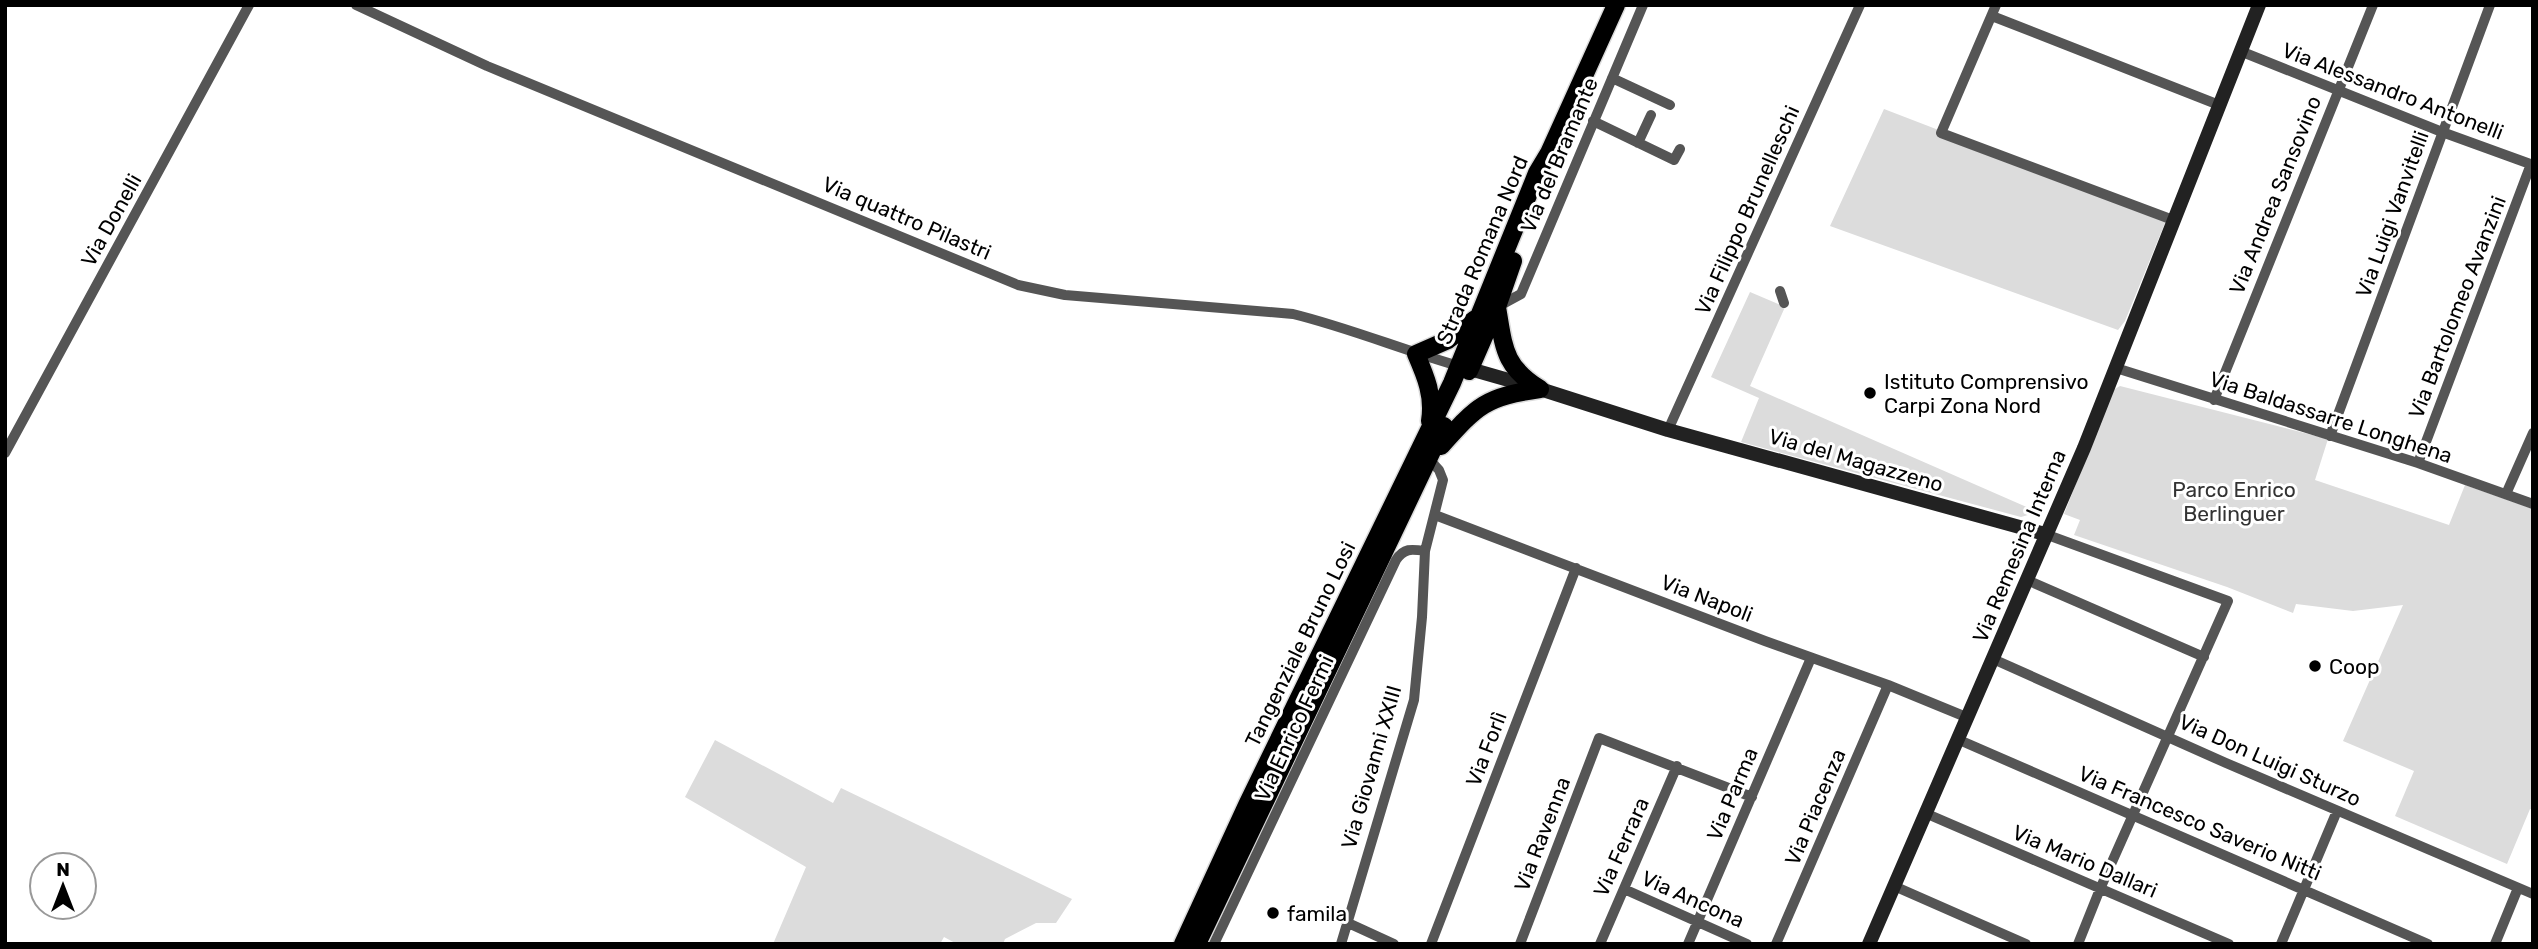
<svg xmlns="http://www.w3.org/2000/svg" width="2538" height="949" viewBox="0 0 2538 949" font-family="Rubik,sans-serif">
	<rect width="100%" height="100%" fill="#fff"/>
	<path fill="#dcdcdc" d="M1884,109l283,109 -42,103 -7,9 -288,-104z
		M1750,292l35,15 -35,79 288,126 -17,5 -280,-75 18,-44 -48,-21z
		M2120,386l208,53 -13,41 134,45 16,-40 68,24v301l-3,-1 -23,55 -112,-48 19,-45 -71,-30 60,-136 -50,6 -57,-7 -3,9 -66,-26 -153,-52 6,-15 -16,-6 49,-124z
		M715,740l118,63 8,-15 231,111 -16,24h-20l-31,16 -2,5h-46l-13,-7 -4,7h-167l33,-77 -121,-70z"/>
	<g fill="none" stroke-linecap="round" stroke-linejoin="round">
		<defs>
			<path id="primary" d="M1497,307c7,40 6,59 43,82
				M1469,371l28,-64 16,-46
				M1430,421c4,-25 -4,-44 -14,-67l32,-14 27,-21
				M1441,446c37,-41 44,-49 99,-57
				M1183,944l64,-139 205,-422 85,-210 12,-20 67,-148
				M1197,944l247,-518"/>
		</defs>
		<use href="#primary" stroke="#dbdbdb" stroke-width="21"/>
		<path stroke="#555" stroke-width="10" d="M356,5l131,61 531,219 47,10 228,19c57,14 112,37 169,53
			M1996,5l-55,128 232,87
			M1992,16l227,89
			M2240,51l202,81 91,33
			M1612,78l58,27
			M1593,121l81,39 6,-11
			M1638,143l13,-28
			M1780,291l4,12
			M1497,307l24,-13 122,-289
			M2116,368l302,95 115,41
			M2214,400l159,-395
			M1668,430l192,-425
			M2330,436l160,-431
			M5,453l244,-448
			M2418,463l113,-299
			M2506,494l27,-61
			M1435,515l330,126 123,44 78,32
			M2045,534l183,67 -128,288 -22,55
			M2027,580l177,77
			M1993,659l233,104 307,131
			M1957,739l471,205
			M1925,813l304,131
			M1894,886l132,58
			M1624,889l123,55
			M1346,922l48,22
			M1214,944l182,-384c8,-12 15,-11 29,-9
			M1341,944l73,-244 8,-83 3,-66 18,-71 -4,-10 -10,-11
			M1431,944l145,-376
			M1520,944l79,-206 153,59
			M1600,944l77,-178
			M1688,944l123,-286
			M1776,944l112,-259
			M2281,944l56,-133
			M2495,944l23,-56"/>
		<path stroke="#222" stroke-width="14" d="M1470,369l70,20 128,41 377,104
			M1869,944l215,-496 175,-443"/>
		<use href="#primary" stroke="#000" stroke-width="18"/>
	</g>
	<g fill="#000" stroke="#fff" stroke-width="2.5">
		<circle cx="1870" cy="393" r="7"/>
		<circle cx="2315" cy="666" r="7"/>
		<circle cx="1273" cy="913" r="7"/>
	</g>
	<g text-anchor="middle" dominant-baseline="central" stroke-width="6" stroke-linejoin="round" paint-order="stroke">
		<g font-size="21" fill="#000" stroke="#fff">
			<text transform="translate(2393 91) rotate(21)">Via Alessandro Antonelli</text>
			<text transform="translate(1559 155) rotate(-67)">Via del Bramante</text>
			<text transform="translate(2275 195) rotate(-68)">Via Andrea Sansovino</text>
			<text transform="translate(1747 210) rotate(-66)">Via Filippo Brunelleschi</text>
			<text transform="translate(2392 214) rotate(-70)">Via Luigi Vanvitelli</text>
			<text transform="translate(907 218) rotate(23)">Via quattro Pilastri</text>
			<text transform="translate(111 220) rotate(-61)">Via Donelli</text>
			<text transform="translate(1482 250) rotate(-67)">Strada Romana Nord</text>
			<text transform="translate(2457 307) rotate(-69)">Via Bartolomeo Avanzini</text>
			<text transform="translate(2331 417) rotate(18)">Via Baldassarre Longhena</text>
			<text transform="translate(1856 460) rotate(16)">Via del Magazzeno</text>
			<text transform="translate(2019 546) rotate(-67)">Via Remesina Interna</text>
			<text transform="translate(1707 598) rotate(21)">Via Napoli</text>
			<text transform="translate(1300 644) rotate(-64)">Tangenziale Bruno Losi</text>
			<text transform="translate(1294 728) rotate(-65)">Via Enrico Fermi</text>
			<text transform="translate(1486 749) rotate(-69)">Via Forlì</text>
			<text transform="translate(2270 760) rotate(24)">Via Don Luigi Sturzo</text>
			<text transform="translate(1371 767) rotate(-74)">Via Giovanni XXIII</text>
			<text transform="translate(1732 794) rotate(-67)">Via Parma</text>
			<text transform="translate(1815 807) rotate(-67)">Via Piacenza</text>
			<text transform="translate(2200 823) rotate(23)">Via Francesco Saverio Nitti</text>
			<text transform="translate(1542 834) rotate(-69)">Via Ravenna</text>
			<text transform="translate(1621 847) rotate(-66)">Via Ferrara</text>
			<text transform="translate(2085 861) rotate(23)">Via Mario Dallari</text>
			<text transform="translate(1693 899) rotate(24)">Via Ancona</text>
		</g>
		<g font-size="21" fill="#000" stroke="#fff" text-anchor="start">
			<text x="1884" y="381">Istituto Comprensivo<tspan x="1884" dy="24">Carpi Zona Nord</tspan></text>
			<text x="2329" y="666">Coop</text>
			<text x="1287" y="913">famila</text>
		</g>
		<g font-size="21" fill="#333" stroke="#fff">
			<text x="2234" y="489">Parco Enrico<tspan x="2234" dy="24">Berlinguer</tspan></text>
		</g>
	</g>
	<rect width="2538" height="949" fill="none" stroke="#000000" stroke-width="14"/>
	<g transform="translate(63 886)"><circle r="33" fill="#ffffff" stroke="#999999" stroke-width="2"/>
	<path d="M0-5L12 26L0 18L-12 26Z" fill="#000000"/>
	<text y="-10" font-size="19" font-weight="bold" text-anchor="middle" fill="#000000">N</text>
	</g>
</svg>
